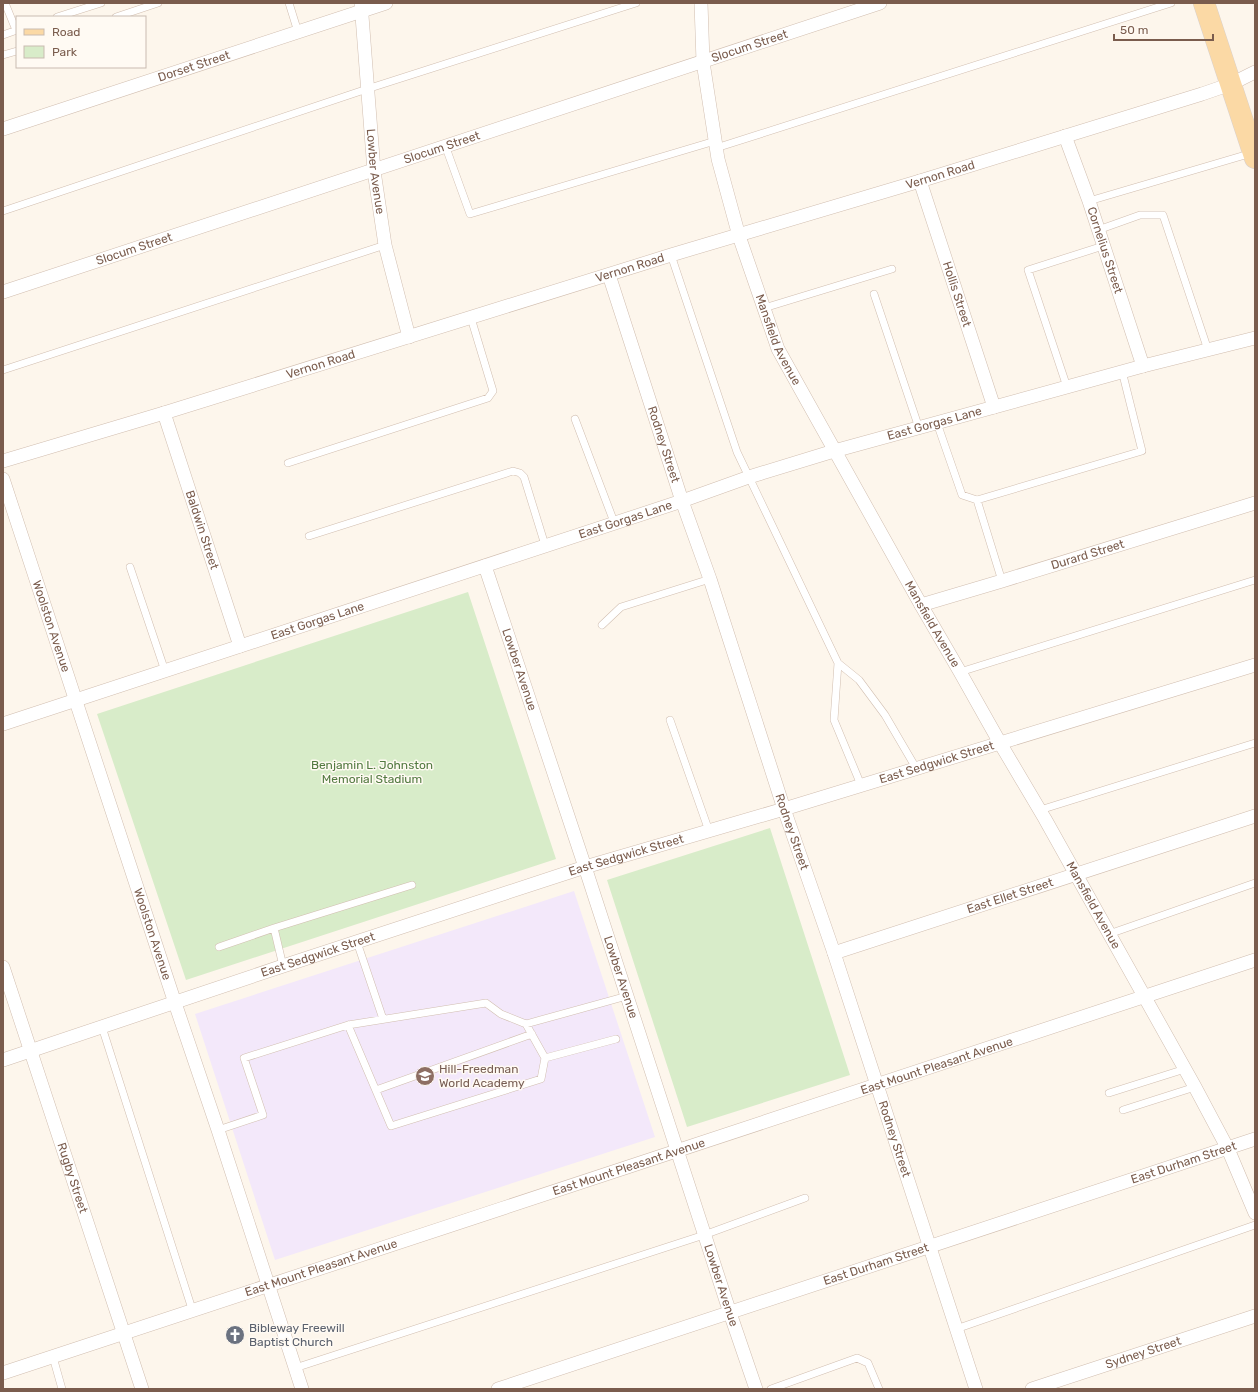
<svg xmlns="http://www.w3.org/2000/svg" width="1258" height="1392" viewBox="0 0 1258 1392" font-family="Rubik,sans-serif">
	<rect width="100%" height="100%" fill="#fdf6ec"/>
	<path fill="#f3e8fa" d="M574,891l81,246 -380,123 -80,-246z"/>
	<path fill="#d8ecc9" d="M468,592l88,267 -370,121 -89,-266z
		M770,828l80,247 -163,52 -80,-247z"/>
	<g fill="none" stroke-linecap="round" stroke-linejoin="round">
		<defs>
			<path id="lane" d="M5,3l11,27
				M289,3l9,29
				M57,17l44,-14
				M116,17l42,-14
				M3,35l14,-5
				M3,55l14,-4
				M445,145l25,69 245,-73
				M716,148l455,-145
				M1089,201l163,-48
				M3,211l364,-122 269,-86
				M1098,230l42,-15h23l45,135
				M671,255l66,197 101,211 -4,57 27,65
				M874,294l45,134
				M764,308l128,-39
				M3,370l382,-125
				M1067,387l-39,-117 75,-24
				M575,419l39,103
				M937,423l25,72 15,5
				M288,463l200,-65 5,-7 -22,-73
				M309,536l204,-65 7,2 4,4 21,68
				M130,567l35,104
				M1002,581l-25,-81 165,-49 -20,-80
				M602,625l19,-18 89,-28
				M838,663l21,17 26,35 31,53
				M960,672l295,-92
				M670,720l39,111
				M1040,810l215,-67
				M1109,934l146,-51
				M357,942l26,77
				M219,947l55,-19
				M283,966l-9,-38 138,-43
				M526,1024l19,34 71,-19
				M348,1025l43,101 150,-47 4,-21
				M102,1027l90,282
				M376,1090l156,-56
				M1109,1093l76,-24
				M1123,1110l72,-23
				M218,1130l45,-15 -19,-57 104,-33 138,-22 15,11 25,10 101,-28
				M956,1329l299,-104
				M53,1357l9,32
				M295,1368l409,-133 101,-37
				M771,1389l86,-31 11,5 11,26"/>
			<g id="street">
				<path id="s1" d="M361,3l13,168 11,74 24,92"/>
				<path id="s2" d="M701,3l2,59 15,97 21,77 39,113 143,256 39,67 40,71 45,76 150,268 33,62 27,64"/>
				<path id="s3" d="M3,129l383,-126"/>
				<path id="s4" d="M1065,136l24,65 54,165"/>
				<path id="s5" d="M920,181l74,226"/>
				<path id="s6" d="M609,275l73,226 28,78 74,230 50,144 142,436"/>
				<path id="s7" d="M3,292l877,-289"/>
				<path id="s8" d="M164,413l76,233"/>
				<path id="s9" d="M3,461l161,-48 507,-158 249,-74 282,-87 29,-10 24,-12"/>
				<path id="s10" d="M3,479l172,524 43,127 84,259"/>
				<path id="s11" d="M485,566l100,301 145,446 26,76"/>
				<path id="s12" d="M921,605l81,-24 253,-78"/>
				<path id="s13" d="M3,724l679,-223 67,-24 85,-26 309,-85 112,-28"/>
				<path id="s14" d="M834,953l421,-137"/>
				<path id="s15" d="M3,967l139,422"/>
				<path id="s16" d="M3,1060l280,-94 302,-99 199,-58 471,-144"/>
				<path id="s17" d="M3,1373c417,-139 835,-273 1252,-413"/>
				<path id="s18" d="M498,1389l757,-250"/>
				<path id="s19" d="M1032,1389l223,-73"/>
			</g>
			<path id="primary" d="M1204,3l51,155"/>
		</defs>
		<use href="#lane" stroke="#d1beb0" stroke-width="8"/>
		<use href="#street" stroke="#d1beb0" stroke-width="14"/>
		<use href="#primary" stroke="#dad1cd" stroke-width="22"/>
		<use href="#lane" stroke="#fff" stroke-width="7"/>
		<use href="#street" stroke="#fff" stroke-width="13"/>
		<use href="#primary" stroke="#fbd9a5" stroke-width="21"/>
	</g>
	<defs>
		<symbol id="school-disc" viewBox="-11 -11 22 22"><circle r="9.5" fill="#8d6e63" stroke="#fffaf3"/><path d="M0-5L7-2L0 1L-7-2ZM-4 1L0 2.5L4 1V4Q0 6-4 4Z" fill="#fff"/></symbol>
		<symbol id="church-disc" viewBox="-11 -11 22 22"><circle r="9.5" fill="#6b7280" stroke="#fffaf3"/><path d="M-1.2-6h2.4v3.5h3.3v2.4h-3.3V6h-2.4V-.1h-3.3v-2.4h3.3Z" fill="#fff"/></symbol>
	</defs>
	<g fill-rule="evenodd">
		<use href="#school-disc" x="414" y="1065" width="22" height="22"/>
		<use href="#church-disc" x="224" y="1324" width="22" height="22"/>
	</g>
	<g text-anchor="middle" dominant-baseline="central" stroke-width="3" stroke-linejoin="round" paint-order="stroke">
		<g font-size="12" fill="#7a5c4d" stroke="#fffaf3">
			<text stroke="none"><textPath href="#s7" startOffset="786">Slocum Street</textPath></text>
			<text stroke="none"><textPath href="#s3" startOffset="201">Dorset Street</textPath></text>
			<text stroke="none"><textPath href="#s7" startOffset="462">Slocum Street</textPath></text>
			<text stroke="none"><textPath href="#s1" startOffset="169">Lowber Avenue</textPath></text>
			<text stroke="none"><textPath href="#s9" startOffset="980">Vernon Road</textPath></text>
			<text stroke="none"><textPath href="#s7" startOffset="138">Slocum Street</textPath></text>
			<text stroke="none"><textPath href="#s4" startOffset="121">Cornelius Street</textPath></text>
			<text stroke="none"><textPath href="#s9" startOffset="656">Vernon Road</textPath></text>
			<text stroke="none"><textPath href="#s5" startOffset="119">Hollis Street</textPath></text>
			<text stroke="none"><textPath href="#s2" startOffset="348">Mansfield Avenue</textPath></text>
			<text stroke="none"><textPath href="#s9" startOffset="332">Vernon Road</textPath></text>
			<text stroke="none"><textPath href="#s13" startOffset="979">East Gorgas Lane</textPath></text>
			<text stroke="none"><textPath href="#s6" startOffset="178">Rodney Street</textPath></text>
			<text stroke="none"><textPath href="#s13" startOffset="655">East Gorgas Lane</textPath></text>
			<text stroke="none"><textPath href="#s8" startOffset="123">Baldwin Street</textPath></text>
			<text stroke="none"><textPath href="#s12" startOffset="174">Durard Street</textPath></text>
			<text stroke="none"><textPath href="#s13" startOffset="331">East Gorgas Lane</textPath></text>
			<text stroke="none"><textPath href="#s2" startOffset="672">Mansfield Avenue</textPath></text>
			<text stroke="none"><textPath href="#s10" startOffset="155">Woolston Avenue</textPath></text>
			<text stroke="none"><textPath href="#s11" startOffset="109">Lowber Avenue</textPath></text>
			<text stroke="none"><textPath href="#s16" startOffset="980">East Sedgwick Street</textPath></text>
			<text stroke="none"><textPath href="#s6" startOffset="586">Rodney Street</textPath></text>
			<text stroke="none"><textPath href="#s16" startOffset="656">East Sedgwick Street</textPath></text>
			<text stroke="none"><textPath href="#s14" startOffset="185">East Ellet Street</textPath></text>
			<text stroke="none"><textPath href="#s2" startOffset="996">Mansfield Avenue</textPath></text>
			<text stroke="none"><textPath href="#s10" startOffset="479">Woolston Avenue</textPath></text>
			<text stroke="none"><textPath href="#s16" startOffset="332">East Sedgwick Street</textPath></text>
			<text stroke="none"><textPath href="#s11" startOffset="433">Lowber Avenue</textPath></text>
			<text stroke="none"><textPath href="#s17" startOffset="983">East Mount Pleasant Avenue</textPath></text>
			<text stroke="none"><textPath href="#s6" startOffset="910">Rodney Street</textPath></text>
			<text stroke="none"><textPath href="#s18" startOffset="722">East Durham Street</textPath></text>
			<text stroke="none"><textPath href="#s17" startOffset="659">East Mount Pleasant Avenue</textPath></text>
			<text stroke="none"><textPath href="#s15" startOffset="222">Rugby Street</textPath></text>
			<text stroke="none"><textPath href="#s18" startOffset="398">East Durham Street</textPath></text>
			<text stroke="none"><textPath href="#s17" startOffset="335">East Mount Pleasant Avenue</textPath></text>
			<text stroke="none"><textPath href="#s11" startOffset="757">Lowber Avenue</textPath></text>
			<text stroke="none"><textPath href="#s19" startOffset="117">Sydney Street</textPath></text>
		</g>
		<g font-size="12" fill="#537a41" stroke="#fffaf3">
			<text x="372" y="765">Benjamin L. Johnston<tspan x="372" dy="14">Memorial Stadium</tspan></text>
		</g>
		<g font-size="12" fill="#785e54" stroke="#fffaf3" text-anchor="start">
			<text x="439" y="1069">Hill-Freedman<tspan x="439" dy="14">World Academy</tspan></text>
		</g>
		<g font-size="12" fill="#5b616d" stroke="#fffaf3" text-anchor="start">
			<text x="249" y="1328">Bibleway Freewill<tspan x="249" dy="14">Baptist Church</tspan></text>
		</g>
	</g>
	<rect width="1258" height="1392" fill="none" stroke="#7a5c4d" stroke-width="8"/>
	<rect x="16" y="16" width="130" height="52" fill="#fffaf3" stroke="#cabbb1"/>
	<rect x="24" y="29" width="20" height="6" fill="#fbd9a5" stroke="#cabbb1"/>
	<text x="52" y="36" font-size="12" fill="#7a5c4d">Road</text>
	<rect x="24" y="46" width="20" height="12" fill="#d8ecc9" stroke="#cabbb1"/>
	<text x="52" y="56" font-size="12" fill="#7a5c4d">Park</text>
	<path d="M1114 34v6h99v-6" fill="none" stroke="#7a5c4d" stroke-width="2"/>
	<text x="1120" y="34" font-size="12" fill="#7a5c4d" stroke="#fffaf3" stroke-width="3" paint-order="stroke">50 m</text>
</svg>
